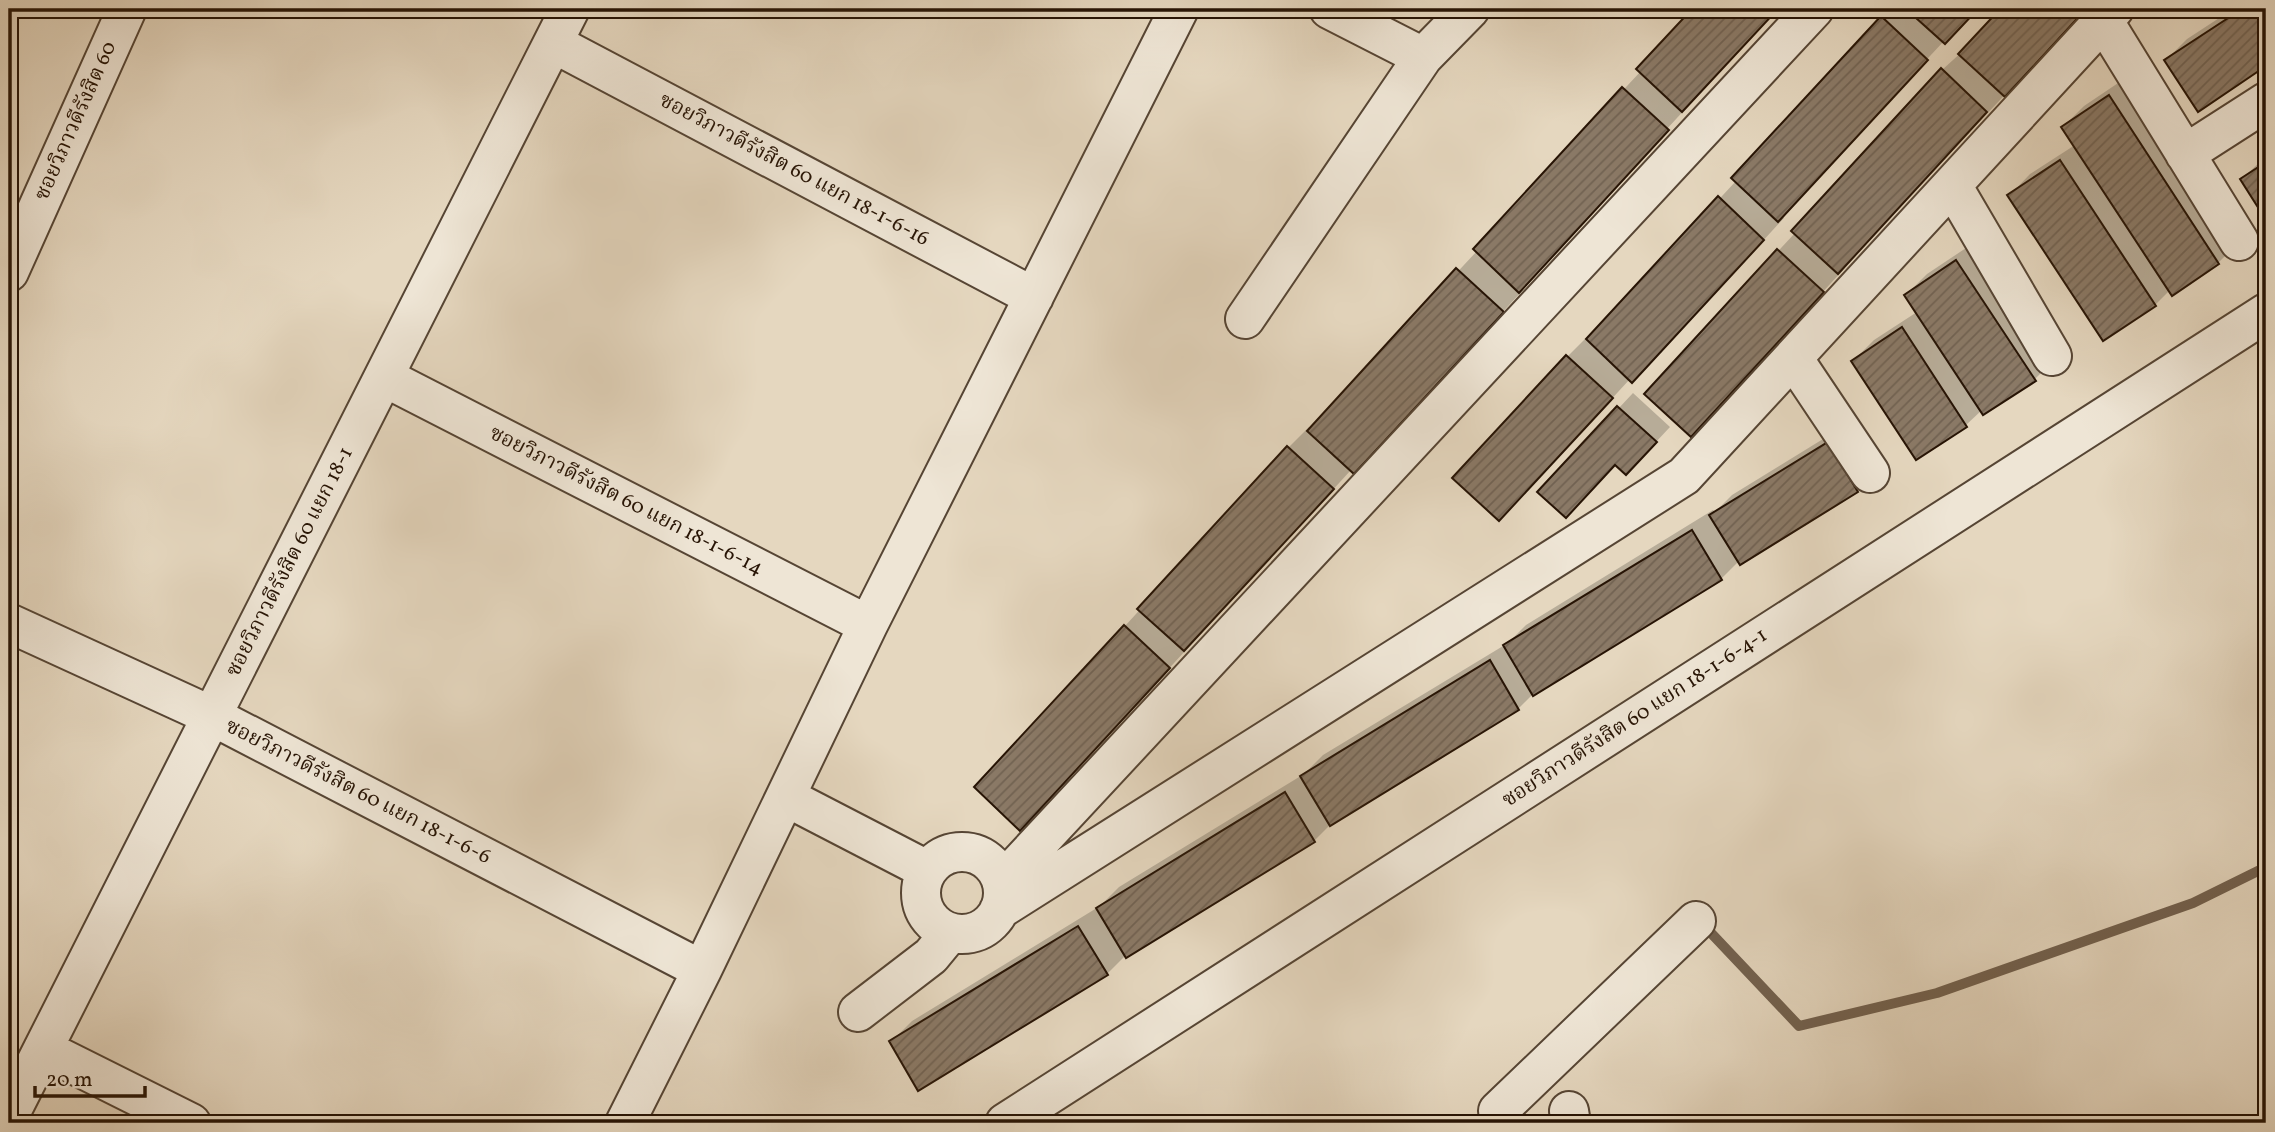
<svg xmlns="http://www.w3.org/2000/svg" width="2275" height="1132" viewBox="0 0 2275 1132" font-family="Vollkorn,'Noto Serif Thai',serif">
	<defs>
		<pattern id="building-hatch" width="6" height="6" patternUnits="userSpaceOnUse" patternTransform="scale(1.75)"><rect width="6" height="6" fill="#8a7966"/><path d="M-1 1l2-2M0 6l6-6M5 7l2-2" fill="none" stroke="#716252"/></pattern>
	</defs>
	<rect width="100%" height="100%" fill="#e5d7bf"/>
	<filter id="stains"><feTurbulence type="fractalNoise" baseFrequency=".00286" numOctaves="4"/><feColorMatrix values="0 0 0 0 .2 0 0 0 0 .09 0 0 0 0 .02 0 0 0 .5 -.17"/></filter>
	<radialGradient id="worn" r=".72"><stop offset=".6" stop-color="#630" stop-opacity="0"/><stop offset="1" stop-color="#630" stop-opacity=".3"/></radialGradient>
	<path fill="#0003" d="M1694,9h83l-256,279 2,2 -149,161 -23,19 -310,338 84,-182 163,-178 21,-21 2,2 166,-178 -2,-2 166,-178 -3,-2z
		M1890,9h88l-34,32 -163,175 3,2 -131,142 -23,19 -110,119 47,-141 21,-21 2,2 146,-157z
		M2002,9h84l-245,259 2,2 -132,143 -65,-19 149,-161 147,-163 22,-20z
		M2233,9h33v55l-68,45 -32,-49 21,-21z
		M2130,75l109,167 -21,21 -48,27 -15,15 -145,-110 20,-21 45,-29 -12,-18 21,-21z
		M2266,156v61l-24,-38z
		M1978,240l77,119 -20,20 -53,31 -16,15 -50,33 -63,-97 21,-21 43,-28 -11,-17 21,-21z
		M1633,393l37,34 -30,32 -25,4 -75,29z
		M1849,423l29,47 -21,21 -118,70 -18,18 -187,114 -16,16 -185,113 -19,19 -188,114 -19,19 -216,68 21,-21 188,-115 19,-19 185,-113 19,-19 185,-112 18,-18 187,-115 2,2 17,-17z"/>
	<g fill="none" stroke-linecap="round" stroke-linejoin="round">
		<path stroke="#72614f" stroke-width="10" d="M1711,933l88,93 138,-33 256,-90 73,-36"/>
	</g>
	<path fill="url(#building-hatch)" stroke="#271405" stroke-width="2" d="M1692,9h86l-96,103 -46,-43z
		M1906,9h72l-33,35z
		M2000,9h86l-81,88 -47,-43z
		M2242,9h20l4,6v51l-68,46 -34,-52z
		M1881,16l47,44 -150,162 -47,-44z
		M1941,68l46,44 -149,162 -47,-43z
		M1622,87l47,43 -150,163 -46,-44z
		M2109,95l110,169 -47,32 -111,-169z
		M2060,160l96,146 -53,35 -96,-146z
		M2266,162v58l-26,-41z
		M1718,196l46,44 -132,143 -46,-44z
		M1777,249l47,43 -133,145 -47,-43z
		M1956,260l80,121 -53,34 -79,-120z
		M1456,268l48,44 -150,162 -47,-43z
		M1902,327l65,100 -51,33 -65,-99z
		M1566,355l47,43 -114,123 -47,-43z
		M1617,406l40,36 -31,33 -11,-10 -49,53 -29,-26z
		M1828,442l30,50 -118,73 -31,-50z
		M1287,446l47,43 -150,162 -47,-42z
		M1692,530l30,50 -189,116 -30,-51z
		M1124,625l46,43 -150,163 -46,-44z
		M1490,660l29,50 -189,116 -30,-50z
		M1285,792l30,50 -189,116 -30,-50z
		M1078,926l30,49 -190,116 -29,-50z"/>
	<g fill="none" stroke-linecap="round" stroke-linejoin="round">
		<defs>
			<path id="street" d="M1329,9l94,48
				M2103,20l136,221
				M553,43l481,254
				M2185,154l81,-52
				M1952,185l100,171
				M9,272l118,-263
				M1245,319l178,-262 47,-48
				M1793,358l77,115
				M384,377l484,248
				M9,623l203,93 490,254
				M786,797l141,73
				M921 893a41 41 0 1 1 82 0a41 41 0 1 1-82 0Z
				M1002,882l812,-873
				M999,910l685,-434 430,-467
				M858,1012l73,-56 19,-23
				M43,1049l148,74
				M1498,1111l198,-190
				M1569,1111l2,12
				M9,1116l561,-1107
				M625,1123l77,-153 166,-345 311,-616
				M1005,1123l1261,-810"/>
		</defs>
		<use href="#street" stroke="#564534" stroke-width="42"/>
		<use href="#street" stroke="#eee5d5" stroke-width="38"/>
	</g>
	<g text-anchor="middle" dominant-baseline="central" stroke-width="5" stroke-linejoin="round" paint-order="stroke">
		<g font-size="21" fill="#271405" stroke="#eee5d5">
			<text transform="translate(76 121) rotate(-66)">ซอยวิภาวดีรังสิต 60</text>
			<text transform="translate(794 170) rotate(28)">ซอยวิภาวดีรังสิต 60 แยก 18-1-6-16</text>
			<text transform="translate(626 501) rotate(27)">ซอยวิภาวดีรังสิต 60 แยก 18-1-6-14</text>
			<text transform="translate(290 562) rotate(-63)">ซอยวิภาวดีรังสิต 60 แยก 18-1</text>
			<text transform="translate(1635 718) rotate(-33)">ซอยวิภาวดีรังสิต 60 แยก 18-1-6-4-1</text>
			<text transform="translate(358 792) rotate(27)">ซอยวิภาวดีรังสิต 60 แยก 18-1-6-6</text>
		</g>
	</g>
	<rect width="2275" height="1132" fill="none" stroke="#e5d7bf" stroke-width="35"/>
	<rect x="10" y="10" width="2254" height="1111" fill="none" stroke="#271405" stroke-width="3.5"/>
	<rect x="18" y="18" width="2240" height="1097" fill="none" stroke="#271405" stroke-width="2"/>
	<path d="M35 1086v10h110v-10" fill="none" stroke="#271405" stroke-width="3.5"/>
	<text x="46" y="1086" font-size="21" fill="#271405" stroke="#eee5d5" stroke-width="5" paint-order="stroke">20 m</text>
	<rect width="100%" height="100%" filter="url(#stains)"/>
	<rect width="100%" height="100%" fill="url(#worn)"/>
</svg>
